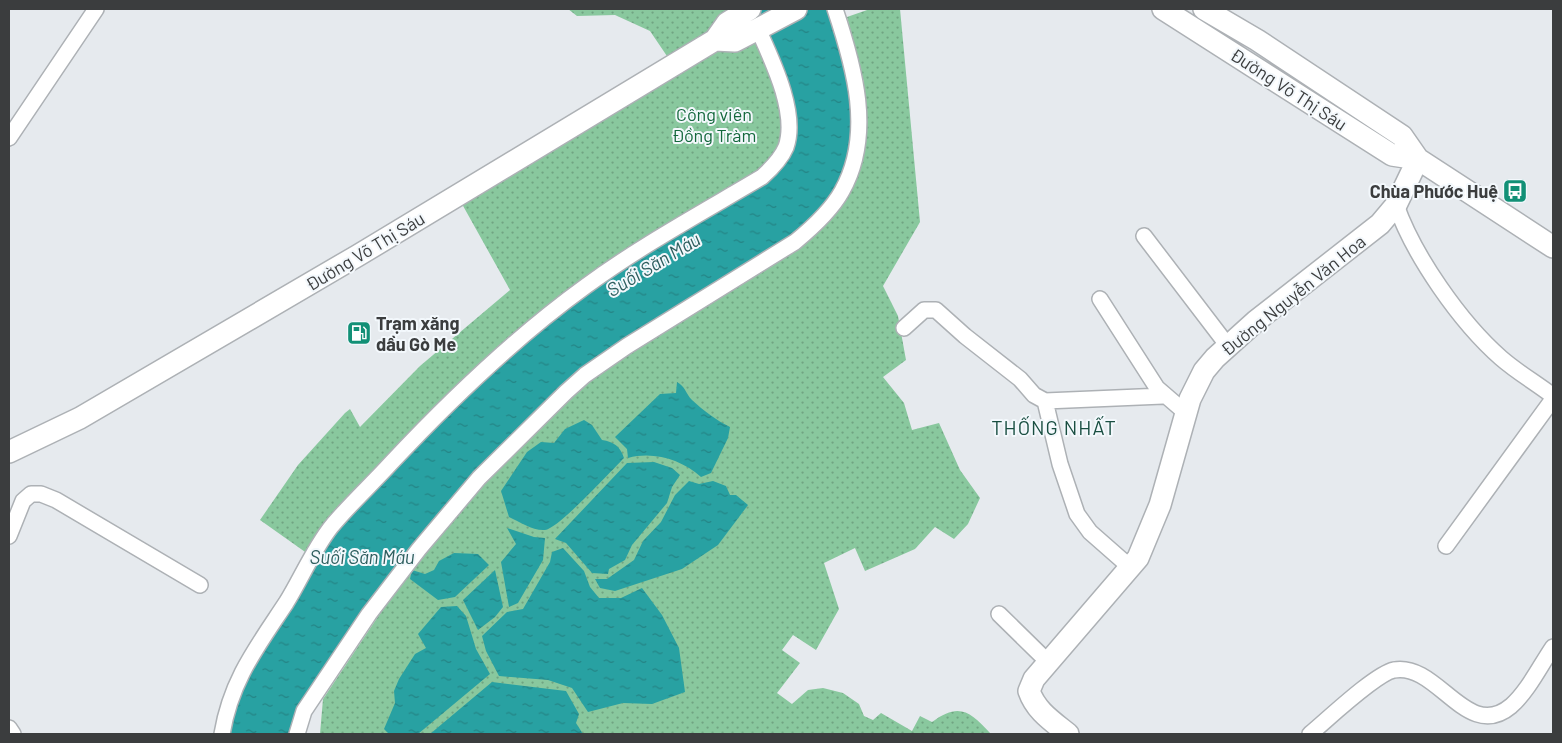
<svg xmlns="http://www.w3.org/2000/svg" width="1562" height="743" viewBox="0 0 1562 743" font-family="Barlow,sans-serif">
	<defs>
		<pattern id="grass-dots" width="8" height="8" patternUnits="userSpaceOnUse" patternTransform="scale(1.25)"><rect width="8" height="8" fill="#89c89e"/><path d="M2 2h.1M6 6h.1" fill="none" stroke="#71a482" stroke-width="1.8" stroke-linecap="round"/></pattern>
		<pattern id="water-ripples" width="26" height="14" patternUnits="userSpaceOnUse" patternTransform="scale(1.25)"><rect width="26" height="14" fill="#28a1a2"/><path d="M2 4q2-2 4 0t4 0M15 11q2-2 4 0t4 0" fill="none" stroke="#248485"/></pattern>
	</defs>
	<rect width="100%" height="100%" fill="#e6eaee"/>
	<path fill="url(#grass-dots)" d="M568,9h166l-22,29 -41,24 -21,-31 -35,-16 -38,1z
		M870,9h30l20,213 -37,64 15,30 8,44 -23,17 21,26 8,27 27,-7 21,47 20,28 -12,26 -14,15 -19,-12 -20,22 -50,22 -10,-23 -31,15 15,46 -23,41 -23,-15 -11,15 18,13 -23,30 15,11 16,-14 15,-2 20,5 16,11 5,12 9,4 8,-7 31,18 8,-15 12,6c27,-20 38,-11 59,12h-671l3,-35 68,-102 55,-69 77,-88 70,-61 77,-53 112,-67 26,-18 28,-27 22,-41 6,-22v-68l-17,-66z
		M755,39c11,28 37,78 24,107 -5,11 -14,19 -21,27l-195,122 -93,77 -145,152 -17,30 -48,-34 38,-55 47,-52 5,-4 10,18 60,-61 90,-76 -48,-86 250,-155z"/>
	<path fill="url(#water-ripples)" d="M753,9h76c19,56 37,122 8,178 -10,20 -30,36 -46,50l-234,154 -42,40 -45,47 -114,143 -58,86 -7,27h-63l13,-47 94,-154 52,-57 92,-95 34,-30 77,-60 201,-141 -31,-129z
		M677,382c8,4 9,12 15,18 12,11 24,20 38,27l-2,11 -17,35 -10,4c-19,-17 -47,-26 -73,-19l-1,-9 -12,-12 45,-43 16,-1z
		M584,420l8,5 10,15c12,2 18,6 22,18 -12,12 -66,71 -79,72 -12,1 -25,-8 -36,-13l-8,-26 26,-39 14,-10 13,1 11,-14z
		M654,462l18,6 8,7 -8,12 -5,16 -35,42 -7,15 -16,9 -1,5 -16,-1 -26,-30 -11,-4 72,-76z
		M689,481l10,3 14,-3 13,5 4,9h6l12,10 -30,40 -36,24 -67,22 -15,-3 -5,-9h12l27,-19 9,-19 18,-19 14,-27z
		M507,528l27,9 11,1 -2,22 -25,43 -9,4 -8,-45 15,-18z
		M563,548l21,23 6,16 9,11h22l21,-10 20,27 17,33 6,44 -33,12 -29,-1 -35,9 -16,-24 -24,-8 -49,-4 -13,-25 -4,-15 25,-24 16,-3 27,-47 2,-10z
		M454,553l24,1 11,11 -34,32 -17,3 -28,-21 2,-9 13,4 9,-4 5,-9z
		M495,570l8,37 -8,10 -17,13 -15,-30z
		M457,606l9,10 10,33 14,25 -72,60h-29l-5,-5 11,-26 -1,-12 5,-12 16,-25 11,-6 -8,-14 23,-27z
		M492,682l74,9 13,23 -3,9 7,11h-153z"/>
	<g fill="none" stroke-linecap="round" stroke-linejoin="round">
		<defs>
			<path id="street" d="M9,138l87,-129
				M1396,205c18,51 64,117 105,153 16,14 35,25 52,38
				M1144,236l84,110
				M1100,299l57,89 29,25
				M904,328l20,-18h12l29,26 55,43 14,16 11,6 118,-5
				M1045,401l15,63 17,50 13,18 41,36
				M9,536l14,-35 8,-7h10l15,6 144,85
				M1446,546l107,-147
				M999,614l49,48
				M9,728l4,6
				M222,734c9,-54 35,-87 64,-131 15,-24 27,-53 45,-76 18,-22 40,-42 60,-64 60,-64 123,-125 195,-177 56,-41 117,-74 176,-109 10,-9 19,-18 24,-30 12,-34 -14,-87 -28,-118
				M297,734l7,-23 65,-97 50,-65 60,-71 87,-86 19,-17 42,-29 168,-104c17,-14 36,-31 47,-51 32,-57 12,-125 -7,-182
				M1310,734c17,-14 65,-60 84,-64 44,-8 73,73 117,36 17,-15 29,-40 42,-59"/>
			<path id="secondary" d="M1163,9l229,146 26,4
				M1204,9l53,31 145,96 16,23 135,88
				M715,40l20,1 61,-32
				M9,452l71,-34 277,-162 358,-216 12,-17 23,-14
				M1068,734c-16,-13 -32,-23 -39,-43l5,-12 104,-121 22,-53 30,-106 14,-28 11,-13 41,-37 124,-97 16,-19 22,-46"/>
		</defs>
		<use href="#street" stroke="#adb1b5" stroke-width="18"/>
		<use href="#secondary" stroke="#adb1b5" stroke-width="24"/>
		<use href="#street" stroke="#fff" stroke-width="15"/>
		<use href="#secondary" stroke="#fff" stroke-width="21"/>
	</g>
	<defs>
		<symbol id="bus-square" viewBox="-11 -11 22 22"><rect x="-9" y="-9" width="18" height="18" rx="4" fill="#129076" stroke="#f3f8fc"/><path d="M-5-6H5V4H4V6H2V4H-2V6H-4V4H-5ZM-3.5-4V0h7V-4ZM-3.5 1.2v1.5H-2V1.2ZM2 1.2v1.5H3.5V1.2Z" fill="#fff"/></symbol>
		<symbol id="fuel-square" viewBox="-11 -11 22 22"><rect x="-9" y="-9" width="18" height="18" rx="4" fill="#129076" stroke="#f3f8fc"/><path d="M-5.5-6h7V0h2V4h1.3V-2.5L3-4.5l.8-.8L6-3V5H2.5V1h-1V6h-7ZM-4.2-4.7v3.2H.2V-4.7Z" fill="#fff"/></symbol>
	</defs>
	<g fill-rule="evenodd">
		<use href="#bus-square" x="1501" y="177" width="28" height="28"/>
		<use href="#fuel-square" x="345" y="319" width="28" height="28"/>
	</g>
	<g text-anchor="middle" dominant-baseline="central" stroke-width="4" stroke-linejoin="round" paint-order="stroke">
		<g font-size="18" fill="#3b3d3e" stroke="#f3f8fc">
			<text transform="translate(1289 89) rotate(33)">Đường Võ Thị Sáu</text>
			<text transform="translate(365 251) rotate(-31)">Đường Võ Thị Sáu</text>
			<text transform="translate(1293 295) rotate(-39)">Đường Nguyễn Văn Hoa</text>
		</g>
		<g font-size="18" fill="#13683c" stroke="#f3f8fc">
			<text x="714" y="114">Công viên<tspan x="714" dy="21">Đồng Tràm</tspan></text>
		</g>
		<g font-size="18" font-weight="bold" fill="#3b3d3e" stroke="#f3f8fc" text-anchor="end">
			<text x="1498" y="191">Chùa Phước Huệ</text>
			<text x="376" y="323" text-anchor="start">Trạm xăng<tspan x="376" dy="21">dầu Gò Me</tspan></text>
		</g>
		<g font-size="19" font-style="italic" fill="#2e5e5e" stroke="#f3f8fc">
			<text transform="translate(653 264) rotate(-31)">Suối Săn Máu</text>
			<text x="362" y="556">Suối Săn Máu</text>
		</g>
		<g font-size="20" letter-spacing="1" fill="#194e41" stroke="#f3f8fc">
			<text x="1054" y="427">THỐNG NHẤT</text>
		</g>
	</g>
	<rect width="1562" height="743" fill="none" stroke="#3b3d3e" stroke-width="20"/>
</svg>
